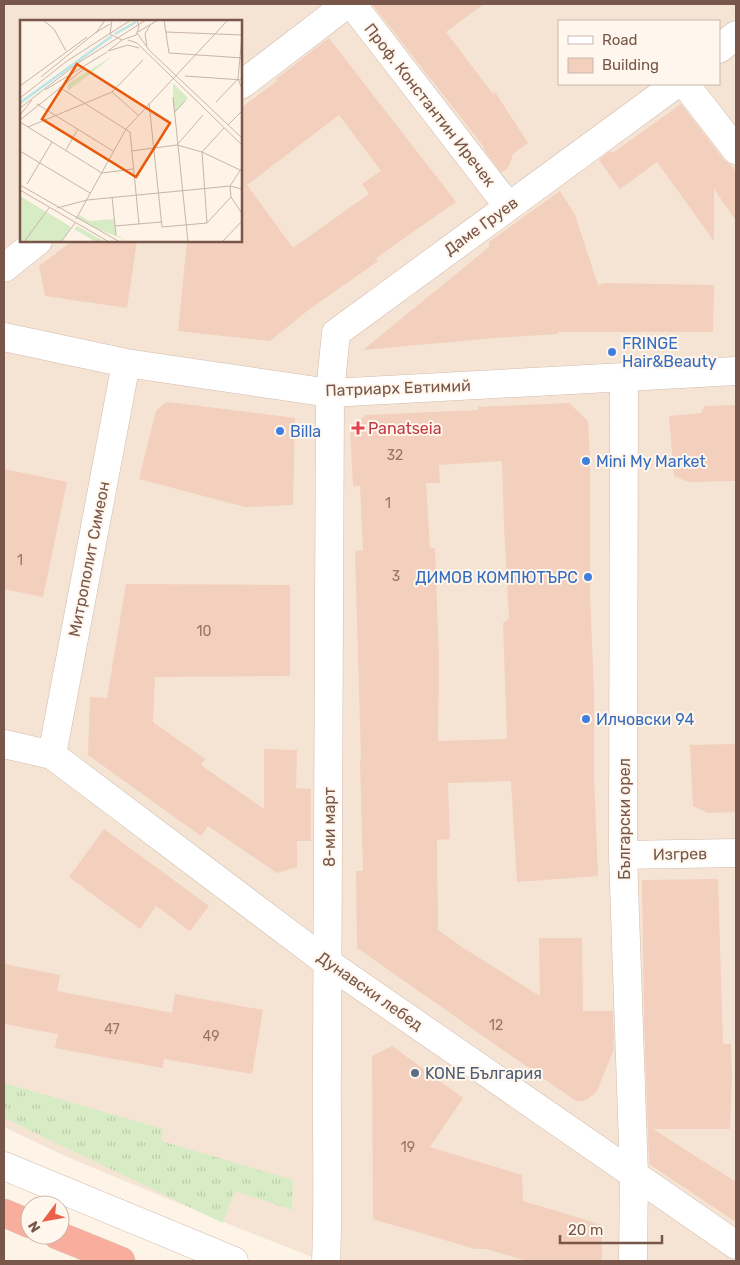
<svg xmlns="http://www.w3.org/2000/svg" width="740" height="1265" viewBox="0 0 740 1265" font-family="Rubik,sans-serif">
	<defs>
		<pattern id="grass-tufts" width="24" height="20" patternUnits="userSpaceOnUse" patternTransform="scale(1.25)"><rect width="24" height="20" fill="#d7ecc4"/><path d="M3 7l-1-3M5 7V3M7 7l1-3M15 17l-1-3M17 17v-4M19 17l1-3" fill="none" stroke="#bcccaa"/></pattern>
	</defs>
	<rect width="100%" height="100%" fill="#fdf3e6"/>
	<path fill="#f5e4d4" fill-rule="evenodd" d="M4,4h732v1257h-414l-91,-36 -166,-69 -61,-29zM21,21h220v220h-220zM559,21h160v63h-160z"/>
	<path fill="url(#grass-tufts)" d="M4,1083l159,46 -2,12 132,39 -1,30 -57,-19 -12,32 -219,-105z"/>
	<path fill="#f3cfbd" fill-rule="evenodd" d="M372,4h112l-38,28 47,62 2,-2 33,51 -15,11 -3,10 -3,5 -6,3 -18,-24 1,-1z
		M329,38l127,164 -80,56 2,3 -72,51 -36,29 -92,-10 9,-90h54v-133l36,-27 -1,-2zM339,115l42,56 -19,13 7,10 -76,54 -46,-63z
		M681,104l43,56 7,5 5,7v49l-22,-32v52l-57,-79 -37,27 -21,-29 10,-8h5z
		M560,191l15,24 23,70 6,-2 110,2 -1,47h-155v2l-64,4 -131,12 126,-103v-5z
		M72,241h65l-10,67 -82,-12 -6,-30z
		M168,402l127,16 -2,87 -48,2 -106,-28 17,-68 7,-7z
		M569,403l19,18 2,37v135l4,101v82l4,100 -81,6 -6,-101 -63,2 2,56 -13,1 1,90 27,19 75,47 -1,-58h43l1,73h30l1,38 -17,42 -9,8 -6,2h-6l-219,-153 -1,-77h7l-3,-112h1l-6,-208 8,-1 -3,-64h-7l-3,-59 16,-12 112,-5v-3zM502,461l2,65 5,93 -6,4 4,116 -69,2 1,-82 -4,-111h-5l-4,-65h14l-1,-18z
		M736,405v76l-48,1 -14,-6 -5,-60 32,-3 4,-7z
		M4,469l63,13 -24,115 -39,-8z
		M126,584l164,1v91l-135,1 -2,45 52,37 -4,6 63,44v-60l33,1 -1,38 15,1v52h-14v26l-20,6 -69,-47 -7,10 -113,-81 2,-58 17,1z
		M736,744v68l-28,1 -15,-7 -3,-61z
		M104,829l105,77 -19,25 -34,-25 -16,23 -71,-52z
		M718,879l5,165h8l1,31 -2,54h-77l83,53v40l-87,-58 -5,-145 -2,-139z
		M4,964l56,11 -3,16 115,22 3,-19 88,16 -11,64 -88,-15 -1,9 -108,-20 3,-14 -54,-10z
		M392,1046l71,52 -33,49 92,28 1,26 79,24v36h-75l-40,-12h-12l-102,-30 -1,-163z"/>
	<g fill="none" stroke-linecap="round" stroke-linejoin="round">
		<defs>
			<path id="street" d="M352,4l156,202
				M719,49l17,-14
				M685,84l51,66
				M241,85l106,-81
				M4,268l34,-27
				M4,337l122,26 204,30 406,-22
				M624,377l-1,478 11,319 -1,87
				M4,744l48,11 276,208 408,282
				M52,755l74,-392
				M623,855l113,-2
				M4,1166l230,95
				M326,1261c3,-67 0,-134 1,-200 3,-223 2,-446 3,-668l6,-60 340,-249"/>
			<path id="highway" d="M4,1213l26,11
				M57,1235l64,26"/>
		</defs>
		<use href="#street" stroke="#d2bbae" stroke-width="29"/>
		<use href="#highway" stroke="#dcd3d0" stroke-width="29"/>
		<use href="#street" stroke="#fff" stroke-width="28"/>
		<use href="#highway" stroke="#f9ad9c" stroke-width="28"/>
	</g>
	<g fill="#3f7fe0" stroke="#fff7ed" stroke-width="2">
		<circle cx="612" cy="352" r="5"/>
		<circle cx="280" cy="431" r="5"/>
		<circle cx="586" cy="461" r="5"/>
		<circle cx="588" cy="577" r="5"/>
		<circle cx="586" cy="719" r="5"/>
	</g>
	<path fill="#e0444e" stroke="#fff7ed" stroke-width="2" d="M355.5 420.5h5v5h5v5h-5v5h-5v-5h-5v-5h5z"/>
	<circle fill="#5c6f8a" stroke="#fff7ed" stroke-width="2" cx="415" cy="1073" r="5"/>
	<g text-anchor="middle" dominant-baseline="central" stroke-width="4" stroke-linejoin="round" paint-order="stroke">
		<g font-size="14" fill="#977567">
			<text x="395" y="455">32</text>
			<text x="388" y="503">1</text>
			<text x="20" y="560">1</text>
			<text x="396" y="576">3</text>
			<text x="204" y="631">10</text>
			<text x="496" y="1025">12</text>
			<text x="112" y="1029">47</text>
			<text x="211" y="1036">49</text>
			<text x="408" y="1147">19</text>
		</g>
		<g font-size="16" fill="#78574a" stroke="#fff7ed">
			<text transform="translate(430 105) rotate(52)">Проф. Константин Иречек</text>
			<text transform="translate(481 226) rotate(-36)">Даме Груев</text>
			<text transform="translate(398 388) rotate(-2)">Патриарх Евтимий</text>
			<text transform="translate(89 559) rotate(-79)">Митрополит Симеон</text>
			<text transform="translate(624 819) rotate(-90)">Български орел</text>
			<text transform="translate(329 827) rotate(-90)">8-ми март</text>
			<text transform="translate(680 854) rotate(-1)">Изгрев</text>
			<text transform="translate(370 991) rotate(35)">Дунавски лебед</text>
		</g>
		<g font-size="16" fill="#366cbe" stroke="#fff7ed" text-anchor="start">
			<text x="622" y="343">FRINGE<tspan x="622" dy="18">Hair&amp;Beauty</tspan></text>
			<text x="290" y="431">Billa</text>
			<text x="596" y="461">Mini My Market</text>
			<text x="578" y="577" text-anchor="end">ДИМОВ КОМПЮТЪРС</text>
			<text x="596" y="719">Илчовски 94</text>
		</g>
		<g font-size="16" fill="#be3a42" stroke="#fff7ed" text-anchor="start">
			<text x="368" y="428">Panatseia</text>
		</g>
		<g font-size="16" fill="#4e5e75" stroke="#fff7ed" text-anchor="start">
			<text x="425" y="1073">KONE България</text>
		</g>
	</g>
	<g transform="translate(20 20)">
		<rect width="222" height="222" fill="#fdf3e6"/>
		<path d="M93,36l-44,34 -2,-2 2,-5zM153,63l15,15 -14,15 -1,-16zM0,176l51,31 -10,15h-41zM59,195l11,6 24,-2 2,16 14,7 -39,-16 -14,-8zM57,206l28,16h-9l-22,-13z" fill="#d7ecc4"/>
		<path fill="none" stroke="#bae4e8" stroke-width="2.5" d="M95,14l21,-12M0,83l92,-67"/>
		<path fill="none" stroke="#c8b5a8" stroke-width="1" d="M23,0l11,9 12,22M92,0l-2,14 12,6 14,-5 3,-8 -2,-7M144,0l5,33 74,5M118,12l20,-12M146,12l77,3M75,13l15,-9M76,13l9,-13M117,13l12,17 94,89M222,15l-4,44 5,12M108,20l9,3 106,103M127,26l-2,-12 5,-9M88,31l14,-11M88,31l20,-6 11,3M165,56l58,4M21,57l54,-44M0,66l67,-49M39,67l71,45 9,92M25,70l62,-38M92,72l26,23M153,77l15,145M0,78l47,-37 64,-41M196,82l22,-23M129,83l13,124 45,-4 24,-26M17,84l76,47M0,88l58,-45 68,-43M154,93l11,-12M0,95l12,-15M0,100l65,-52M0,102l82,51 31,-4M208,105l15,-15M8,107l84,-35 31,-32M157,125l26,-30M46,130l12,-21M0,131l70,42M111,131l46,-6 25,7 38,18M223,146l-13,20 1,11 12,18M7,164l25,-42M0,165l100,57M0,170l89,52M92,177l4,38M37,188l30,-8 143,-14 12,3M56,199l50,-90 102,-109M187,203l-5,-71 22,-24M95,206l46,-4M4,222l25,-34M41,222l14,-19M202,222l21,-22"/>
		<path fill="#e8590c" fill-opacity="0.15" stroke="#e8590c" stroke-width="2.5" d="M57,44l93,59 -34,54 -94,-58z"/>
		<rect width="222" height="222" fill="none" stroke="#78574a" stroke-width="2.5"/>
	</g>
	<rect width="740" height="1265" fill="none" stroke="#78574a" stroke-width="10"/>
	<rect x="558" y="20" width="162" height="65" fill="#fff7ed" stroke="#c9b7ac"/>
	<rect x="568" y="36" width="25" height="8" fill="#ffffff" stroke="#c9b7ac"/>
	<text x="602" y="45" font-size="15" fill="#78574a">Road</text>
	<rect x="568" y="58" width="25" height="15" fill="#f3cfbd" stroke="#c9b7ac"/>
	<text x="602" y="70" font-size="15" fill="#78574a">Building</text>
	<g transform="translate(45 1220) rotate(238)"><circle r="24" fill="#fff7ed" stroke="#c9b7ac"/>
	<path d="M0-4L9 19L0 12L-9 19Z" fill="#ea6048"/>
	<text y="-8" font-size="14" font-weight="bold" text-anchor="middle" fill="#78574a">N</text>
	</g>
	<path d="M560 1235v8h102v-8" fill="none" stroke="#78574a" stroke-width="2.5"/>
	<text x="568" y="1235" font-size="15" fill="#78574a" stroke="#fff7ed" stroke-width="4" paint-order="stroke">20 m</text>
</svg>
